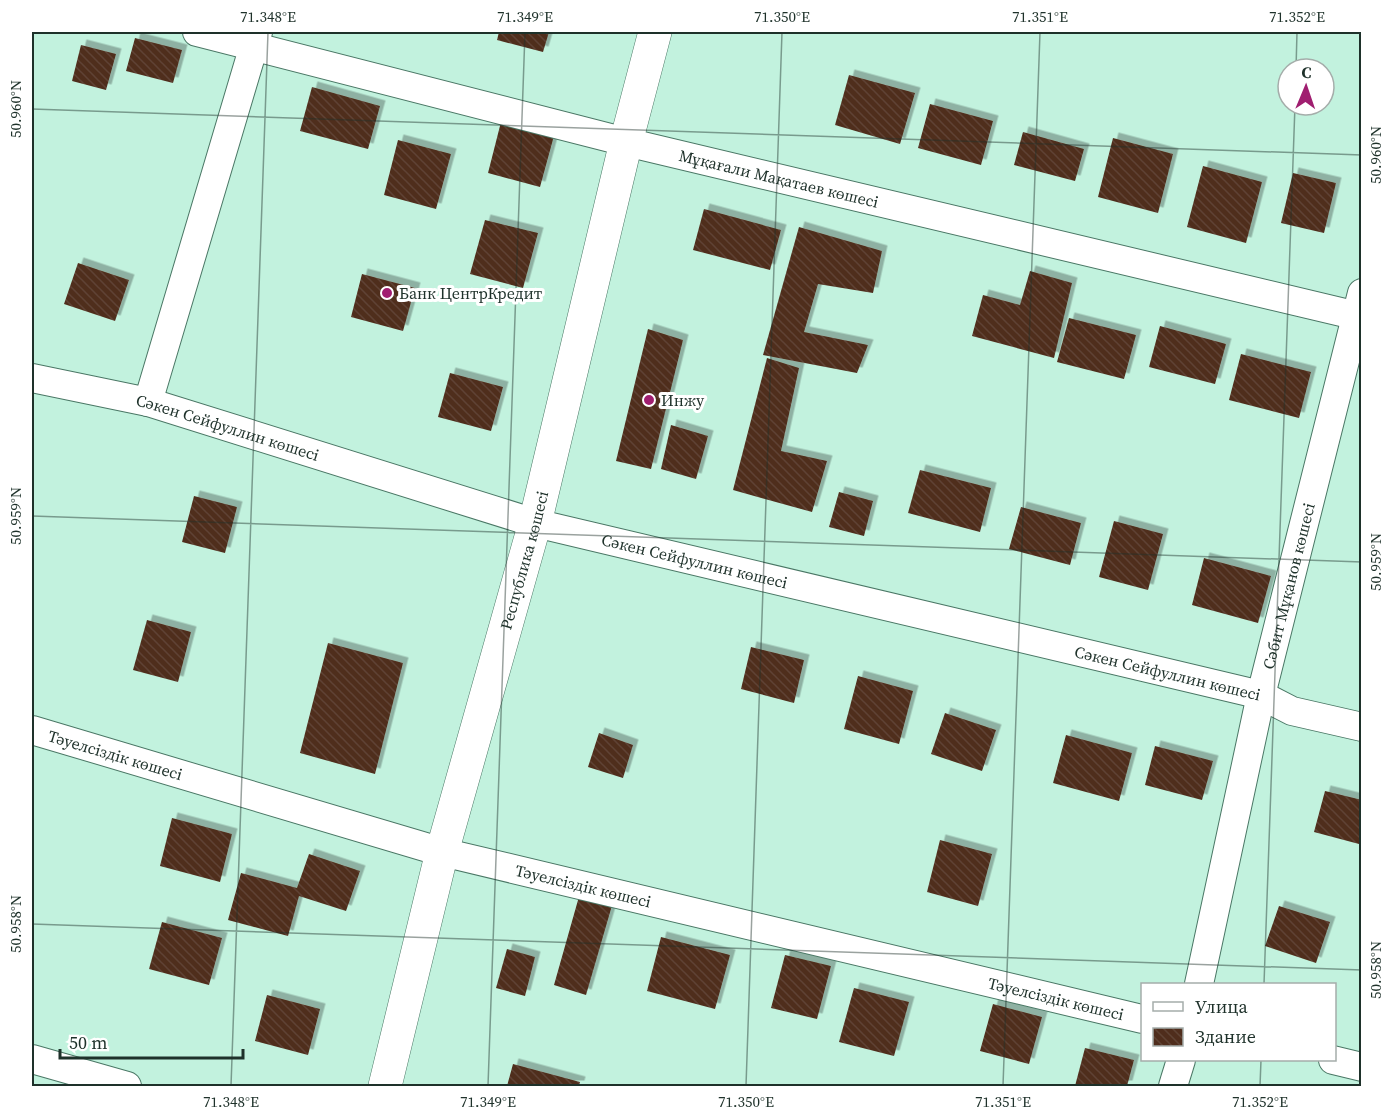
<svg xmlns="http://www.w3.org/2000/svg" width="1393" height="1118" viewBox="0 0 1393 1118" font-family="'Source Serif 4',serif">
	<defs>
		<pattern id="building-back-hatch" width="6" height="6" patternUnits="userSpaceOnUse" patternTransform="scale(1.5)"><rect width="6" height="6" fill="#4f2d1c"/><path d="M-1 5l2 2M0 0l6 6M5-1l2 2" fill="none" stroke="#5f4334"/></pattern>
		<filter id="shadow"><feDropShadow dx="5.5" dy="-5.5" stdDeviation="0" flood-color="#0004"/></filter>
	</defs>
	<rect width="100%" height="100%" fill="#c2f2de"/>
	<path fill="url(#building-back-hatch)" filter="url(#shadow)" d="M499,32h50l-6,20 -46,-12z
		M135,38l47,12 -9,33 -47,-12z
		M81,45l35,9 -10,36 -34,-9z
		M849,75l66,18 -15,51 -65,-19z
		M312,87l68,19 -12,43 -68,-18z
		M930,104l63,17 -12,44 -63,-17z
		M502,118l53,14 -15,55 -52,-14z
		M1023,132l61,17 -9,32 -61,-16z
		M1113,138l60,16 -15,59 -60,-16z
		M398,140l53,14 -15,55 -52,-14z
		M1203,166l59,16 -16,61 -59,-16z
		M1293,173l43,10 -12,50 -43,-10z
		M704,209l77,21 -11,40 -77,-20z
		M485,220l53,13 -15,55 -53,-14z
		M799,227l83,24 -9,42 -55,-9 -14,48 64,13 -11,28 -94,-18z
		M78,263l51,17 -14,41 -51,-17z
		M1030,271l42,12 -18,75 -82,-22 11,-41 37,10z
		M362,274l53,14 -12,43 -52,-14z
		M1069,318l67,17 -12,44 -67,-17z
		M1160,326l66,18 -11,40 -66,-17z
		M648,329l35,11 -32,129 -35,-8z
		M1241,354l70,18 -12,46 -70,-18z
		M767,358l32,10 -18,83 46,10 -15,51 -79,-22z
		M450,373l53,14 -12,44 -53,-14z
		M671,425l37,11 -12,43 -35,-10z
		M920,470l71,18 -11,44 -72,-19z
		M839,492l34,9 -9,35 -35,-9z
		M194,496l43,11 -12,46 -43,-11z
		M1021,507l60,16 -11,42 -61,-16z
		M1114,521l49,13 -15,56 -49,-13z
		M1204,558l67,18 -13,47 -66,-18z
		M147,620l44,12 -13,50 -45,-12z
		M328,643l75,20 -28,111 -75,-21z
		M751,647l53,13 -10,43 -53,-14z
		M858,676l55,15 -14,53 -55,-15z
		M945,713l51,17 -14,41 -51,-17z
		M599,733l34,12 -10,33 -35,-11z
		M1066,735l66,18 -13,48 -66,-18z
		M1155,746l58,15 -11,39 -57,-15z
		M1325,791l37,9v34l-3,10 -45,-12z
		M172,818l60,16 -12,48 -60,-16z
		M940,840l52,14 -14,52 -51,-14z
		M309,854l51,17 -14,40 -47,-15 -11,40 -60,-16 13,-47 56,15z
		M580,893l33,9 -27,93 -32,-10z
		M1279,906l51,16 -14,41 -51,-17z
		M162,922l60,16 -13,47 -60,-16z
		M661,937l69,18 -15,54 -68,-18z
		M507,949l28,8 -10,39 -29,-8z
		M785,955l46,11 -14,53 -46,-11z
		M854,988l55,14 -15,54 -55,-14z
		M267,995l53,14 -12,46 -53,-14z
		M993,1004l49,13 -13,47 -49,-13z
		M1085,1048l49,12 -7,26h-52z
		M513,1064l67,18 -1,4h-72z"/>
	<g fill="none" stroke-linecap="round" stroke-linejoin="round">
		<defs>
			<g id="street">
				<path id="s1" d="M197,32l429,110 736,175"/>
				<path id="s2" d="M32,378l116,24 387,121 726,172 31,16 70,16"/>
				<path d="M148,402l110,-370"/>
				<path id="s3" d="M32,730l410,122 700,167"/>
				<path id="s4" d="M1199,984l62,-289 101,-402"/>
				<path d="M32,1059l95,27"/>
				<path d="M1333,1060l29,7"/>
				<path d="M1173,1086l8,-26"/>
			</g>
			<g id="secondary">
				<path id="s5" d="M385,1086l57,-234 93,-329 91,-381 29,-110"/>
			</g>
		</defs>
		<use href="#street" stroke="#4a7765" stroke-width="30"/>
		<use href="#secondary" stroke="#4a7765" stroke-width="34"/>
		<use href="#street" stroke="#fff" stroke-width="28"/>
		<use href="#secondary" stroke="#fff" stroke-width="33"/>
	</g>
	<path fill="none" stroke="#1e312a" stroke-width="1.5" stroke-opacity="0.45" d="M1296,69l1,-37M32,109l1330,46M32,516l1330,46M32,924l1330,46M1264,984l31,-879M231,1086l37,-1054M488,1086l37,-1054M746,1086l36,-1054M1003,1086l37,-1054M1260,1086l1,-26"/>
	<g fill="#a01e70" stroke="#fff" stroke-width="2">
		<circle cx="387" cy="293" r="6"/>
		<circle cx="649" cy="400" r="6"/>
	</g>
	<g text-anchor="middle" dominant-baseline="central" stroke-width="6" stroke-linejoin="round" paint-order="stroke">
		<g font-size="16" fill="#1e312a" stroke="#fff">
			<text stroke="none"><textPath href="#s1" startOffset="600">Мұқағали Мақатаев көшесі</textPath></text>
			<text stroke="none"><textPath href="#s2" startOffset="202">Сәкен Сейфуллин көшесі</textPath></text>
			<text stroke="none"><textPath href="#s5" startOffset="544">Республика көшесі</textPath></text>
			<text stroke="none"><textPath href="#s2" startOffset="688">Сәкен Сейфуллин көшесі</textPath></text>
			<text stroke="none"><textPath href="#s4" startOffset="408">Сәбит Мұқанов көшесі</textPath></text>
			<text stroke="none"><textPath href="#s2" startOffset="1174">Сәкен Сейфуллин көшесі</textPath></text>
			<text stroke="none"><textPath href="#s3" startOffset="87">Тәуелсіздік көшесі</textPath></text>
			<text stroke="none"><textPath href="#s3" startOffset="573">Тәуелсіздік көшесі</textPath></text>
			<text stroke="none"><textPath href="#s3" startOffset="1059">Тәуелсіздік көшесі</textPath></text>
		</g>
		<g font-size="16" fill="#1e312a" stroke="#fff" text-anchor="start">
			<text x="399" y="293">Банк ЦентрКредит</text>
			<text x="661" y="400">Инжу</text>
		</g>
	</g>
	<rect width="1393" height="1118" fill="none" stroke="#ffffff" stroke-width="66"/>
	<rect x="1141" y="983" width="195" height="78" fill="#ffffff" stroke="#a5adaa" stroke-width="1.5"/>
	<rect x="1153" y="1002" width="30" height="9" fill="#ffffff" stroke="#a5adaa" stroke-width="1.5"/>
	<text x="1195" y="1013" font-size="18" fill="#1e312a">Улица</text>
	<rect x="1153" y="1028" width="30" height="18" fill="url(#building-back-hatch)" stroke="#a5adaa" stroke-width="1.5"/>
	<text x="1195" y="1043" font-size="18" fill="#1e312a">Здание</text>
	<g transform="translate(1306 87) rotate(2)"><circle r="28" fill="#ffffff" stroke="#a5adaa" stroke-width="1.5"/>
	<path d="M0-4.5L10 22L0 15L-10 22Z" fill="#a01e70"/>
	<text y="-9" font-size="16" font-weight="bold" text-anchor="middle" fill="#1e312a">С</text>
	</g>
	<path d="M60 1049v9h183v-9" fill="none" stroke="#1e312a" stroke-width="3"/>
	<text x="69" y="1049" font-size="18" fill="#1e312a" stroke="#ffffff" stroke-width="4.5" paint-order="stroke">50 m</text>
	<rect x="33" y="33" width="1327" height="1052" fill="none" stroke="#1e312a" stroke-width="2"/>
	<g font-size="15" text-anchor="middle" fill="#1e312a">
		<text x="268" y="22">71.348°E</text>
		<text x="525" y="22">71.349°E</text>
		<text x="782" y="22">71.350°E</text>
		<text x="1040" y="22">71.351°E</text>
		<text x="1297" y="22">71.352°E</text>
		<text transform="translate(16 109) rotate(-90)" y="5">50.960°N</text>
		<text transform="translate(1376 155) rotate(-90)" y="5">50.960°N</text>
		<text transform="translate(16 516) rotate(-90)" y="5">50.959°N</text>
		<text transform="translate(1376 562) rotate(-90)" y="5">50.959°N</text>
		<text transform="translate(16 924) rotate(-90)" y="5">50.958°N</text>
		<text transform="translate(1376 970) rotate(-90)" y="5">50.958°N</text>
		<text x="231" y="1107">71.348°E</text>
		<text x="488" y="1107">71.349°E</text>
		<text x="746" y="1107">71.350°E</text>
		<text x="1003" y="1107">71.351°E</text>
		<text x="1260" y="1107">71.352°E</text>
	</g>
</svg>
